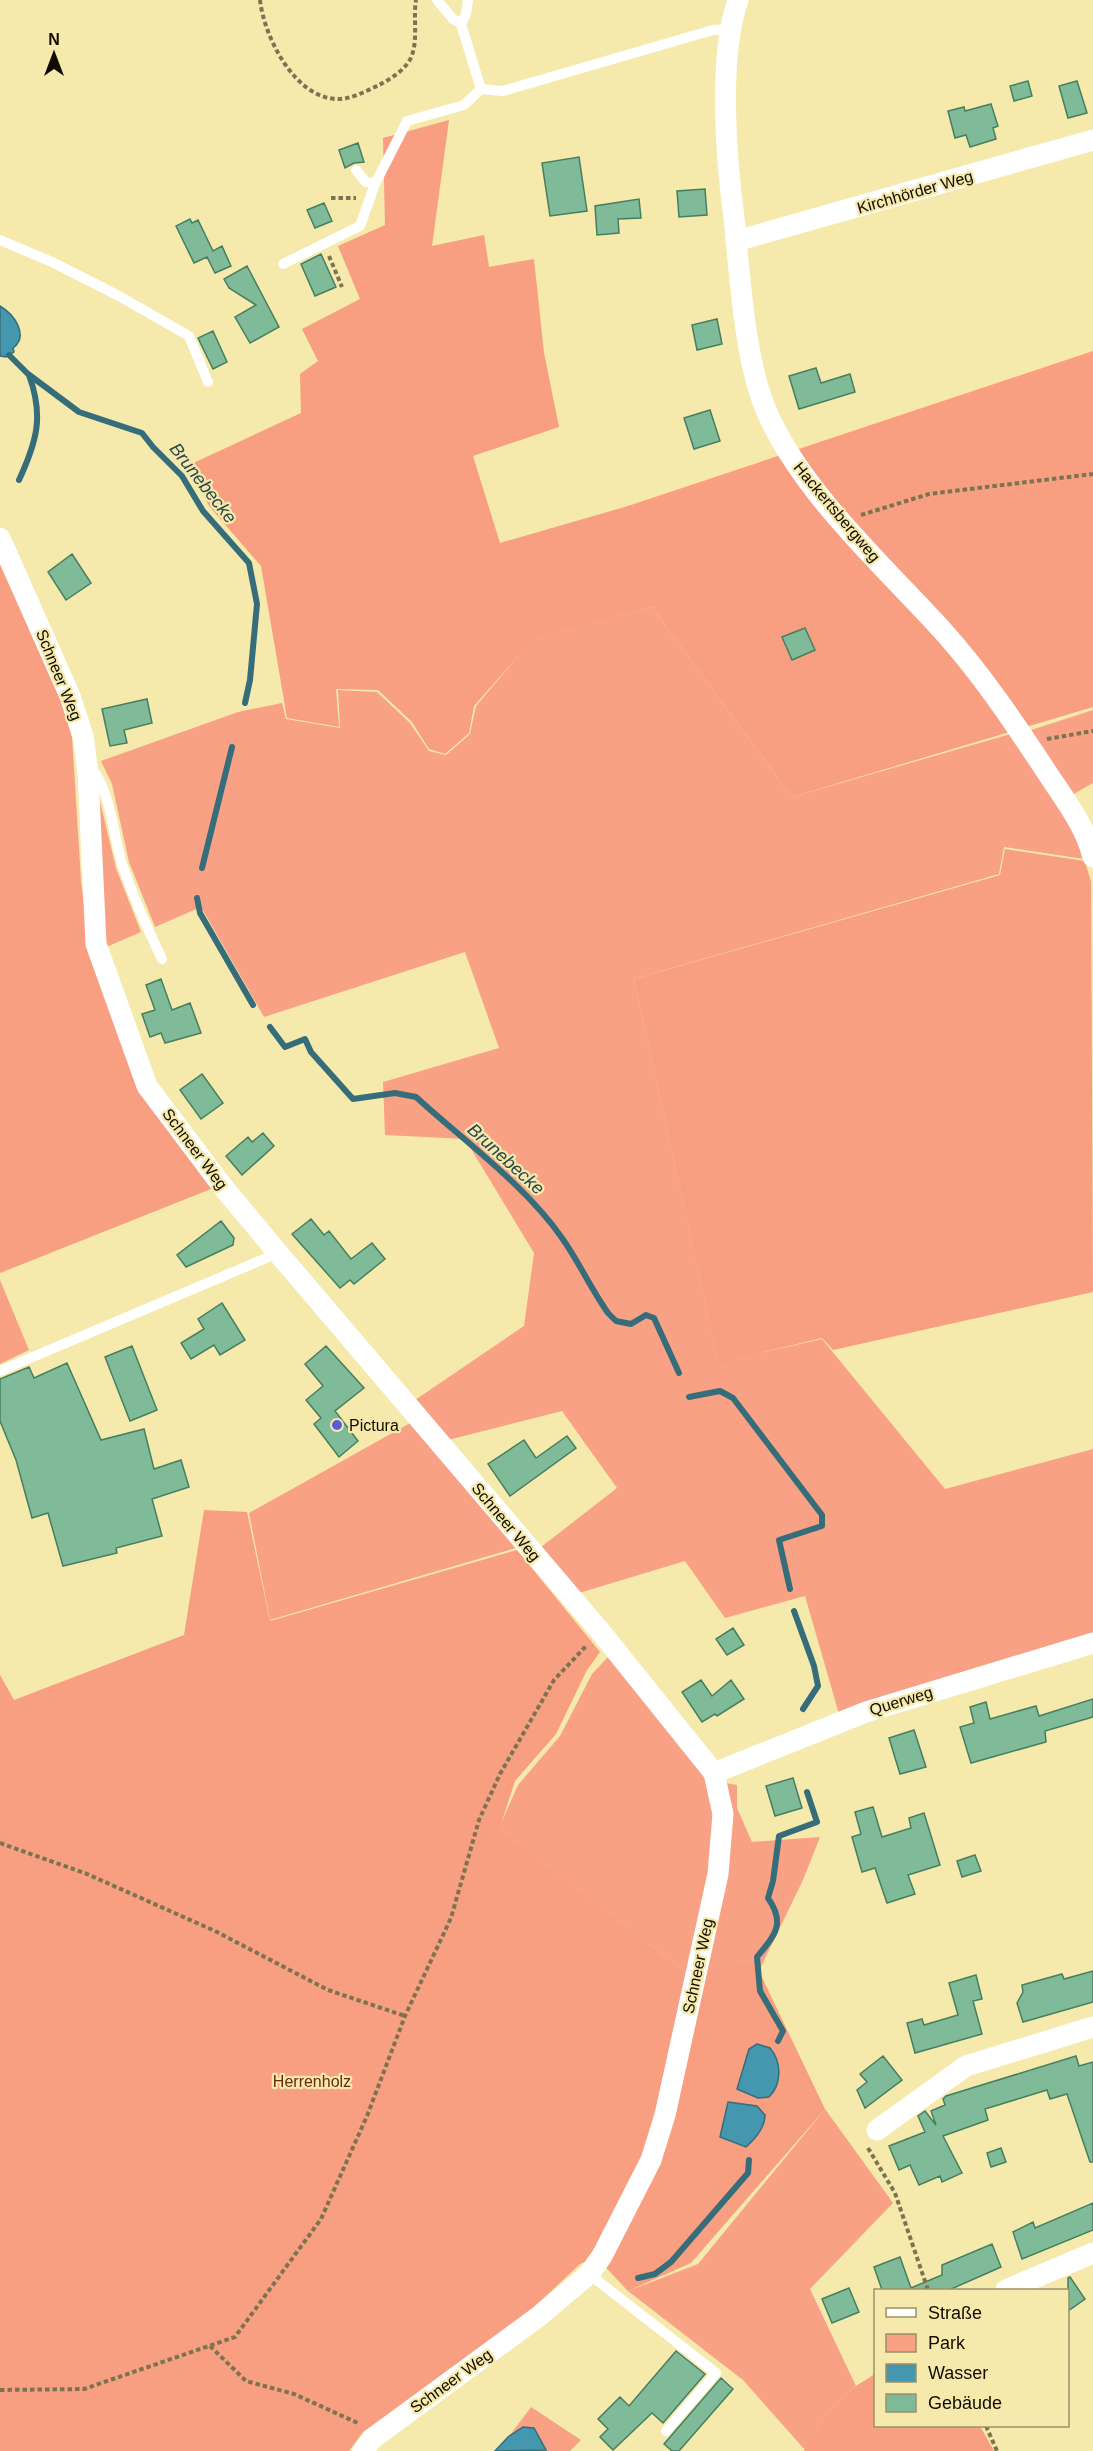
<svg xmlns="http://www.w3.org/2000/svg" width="1093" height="2451" viewBox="0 0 1093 2451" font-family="Arial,sans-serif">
	<rect width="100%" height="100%" fill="#f5e9ac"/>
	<path fill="#f9a185" d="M652,607l140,190 222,-64 62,99 8,27 -80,-12 -5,27 -365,105 85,383 103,-23 123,150 148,-40v184l-254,81 -34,-118 -80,22 -40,-57 -106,32 -38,-46 76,-59 -55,-77 -114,29 -33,-40 109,-74 10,-73 -69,-114 -80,-4 -2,-53 116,-34 -34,-96 -201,65 -63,-110 -46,20 -26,-65 -17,-78 -11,-23 137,-49 44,-9 4,16 54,9 -2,-38 39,2 33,31 19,28 17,4 24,-21 6,-28 59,-70z
		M1093,710v73l-21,12 -44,-64z
		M98,793l18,75 25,64 -37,16z
		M0,1280l29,70 -29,14z
		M412,1422l104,126 -246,72 -21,-107z
		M610,1655l104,126 23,4v23l15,34 68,-5 -17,43 -47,97 -68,-3 -190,-144 20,-45 42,-49 32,-62z
		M825,2109l68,94 -83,86 46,97 -31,30 -20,34 -62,-70 -115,-89 70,-27z
		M531,2407l50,33 -11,11h-72z"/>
	<path fill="#f89e81" d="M449,120l-17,126 52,-11 5,32 45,-8 10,94 15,74 -86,29 27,87 128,-37 465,-155v356l-301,90 -140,-190 -117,30 -61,69 -5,27 -24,21 -16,-5 -17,-27 -34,-32 -42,-1 3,38 -52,-9 -26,-152 -52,-60 -20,-41 112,-52 -1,-39 18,-13 -16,-32 58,-30 -22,-53 47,-21 -2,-87z
		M0,564l61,137 11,36 9,144 8,65 50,142 77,99 -216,86z
		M1005,849l80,12 6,21 2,410 -260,58 -11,-12 -103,25 -85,-384 366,-104z
		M204,1510l43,2 23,109 247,-71 83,102 -13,18 -31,64 -41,47 -16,49 189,144 67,-11 70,146 -134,154 -63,28 -32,-34 -16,7 -49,46 -168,122 -14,19h-349v-776l14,25 170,-65z
		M875,2374l1,52h104l14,25h-190l21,-35 31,-30z"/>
	<path fill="#4497ae" stroke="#356d7a" stroke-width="1.5" d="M0,306c15,9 29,30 13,42l1,4 -8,5 -6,-1z
		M757,2044l13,4c12,14 12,36 -1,49l-11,1 -21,-9 12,-40z
		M728,2102l29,4 8,9c0,13 -10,24 -19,32l-26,-10z
		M523,2427l11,1 12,22 -51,1 13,-14z"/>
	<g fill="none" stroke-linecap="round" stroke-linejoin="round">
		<path stroke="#356d7a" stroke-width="6" d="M9,355l19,19 51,38 63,21 11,14 29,29 21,35 46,52 8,41 -7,76 -5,23
			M19,480c18,-39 25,-64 10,-105
			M202,868l30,-121
			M197,898l3,15 53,92
			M270,1027l15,20 20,-8 6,13 42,47 42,-6 21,4c47,43 110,89 146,141 17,24 29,51 46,75l8,8 15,3 15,-9 8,3 25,55
			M689,1397l31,-6 13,7 89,117v11l-43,14 11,49
			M794,1611l20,55 4,20 -15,23
			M778,2041l5,-10 -23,-40 -3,-34c18,-22 29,-33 11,-59l5,-17 6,-45 38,-14 -10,-30
			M638,2278l17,-4 16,-12 77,-89 1,-13"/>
	</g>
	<path fill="#80bb99" stroke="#457f5f" stroke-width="1.5" d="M1028,81l4,15 -18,5 -4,-15z
		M1077,81l10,32 -19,5 -9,-32z
		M991,104l7,22 -5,2 3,11 -26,8 -4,-12 -11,3 -7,-27 16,-4 1,4z
		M358,143l6,19 -10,1 -9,5 -6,-18z
		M579,157l8,54 -37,5 -8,-53z
		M705,189l2,26 -28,2 -2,-26z
		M639,199l2,19 -23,1 1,14 -22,2 -2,-29z
		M324,203l8,18 -17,7 -8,-18z
		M190,219l2,4 6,-3 15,31 9,-5 9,20 -16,7 -8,-16 -13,6 -18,-37z
		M321,254l15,33 -21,9 -14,-32z
		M247,266l32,61 -29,16 -15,-26 21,-12 -27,-17 -5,-9z
		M717,319l5,25 -25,6 -5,-25z
		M213,331l14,31 -14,7 -15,-31z
		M816,368l5,15 29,-9 5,18 -56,17 -10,-33z
		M710,410l10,31 -26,8 -10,-31z
		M72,554l19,29 -25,17 -18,-28z
		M805,628l10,22 -23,10 -10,-23z
		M147,699l5,24 -28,7 3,13 -17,3 -8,-37z
		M161,979l11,31 18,-7 11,30 -36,10 -4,-10 -11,4 -8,-23 13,-4 -9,-25z
		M202,1074l21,29 -22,16 -21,-29z
		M263,1133l11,13 -32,29 -16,-19 22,-19 4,5z
		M311,1219l13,16 5,-4 22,28 21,-16 13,16 -31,25 -4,-4 -10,8 -48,-54z
		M221,1221l13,17 -1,7 -47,22 -9,-12z
		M222,1303l23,37 -25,15 -6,-10 -23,14 -10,-16 23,-14 -6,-10z
		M132,1346l25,64 -27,11 -25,-64z
		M326,1346l38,42 -29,23 23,30 -19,16 -25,-33 7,-6 -15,-18 17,-14 -18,-22z
		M67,1363l34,77 43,-11 10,40 27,-9 8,27 -37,12 10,37 -46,12 1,5 -54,13 -15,-53 -16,5 -16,-58 -16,-39v-42l29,-12 5,11z
		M567,1436l9,12 -66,48 -22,-32 36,-24 12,18z
		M733,1628l11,17 -17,10 -11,-16z
		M701,1680l11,16 19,-16 13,19 -27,17 -2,-2 -13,8 -20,-30z
		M1093,1699v18l-48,14 1,11 -75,21 -11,-36 14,-4 -4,-16 16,-5 4,17 46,-13 3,10z
		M914,1730l12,37 -26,7 -11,-36z
		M793,1778l9,30 -27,8 -9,-30z
		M873,1807l9,30 29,-9 -2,-10 15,-5 16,52 -32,10 7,19 -28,9 -12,-35 -13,4 -10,-35 9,-3 -6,-22z
		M975,1855l6,16 -19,6 -5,-16z
		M1093,1971v31l-70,20 -6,-19 6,-11 -1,-7 40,-11 2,5z
		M976,1975l6,24 -9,2 9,33 -67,19 -8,-30 15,-4 2,6 34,-10 -9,-32z
		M883,2056l19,24 -37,28 -8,-18 10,-8 -7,-8z
		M1076,2056l3,10 14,-4v100h-3l-23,-68 -17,5 -3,-9 -62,19 3,11 -45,16 19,37 -20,9 -2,-6 -21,9 -9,-20 -11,5 -10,-24 36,-14 -7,-16 7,-5 11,14 -5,-14 14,-6 -2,-6 3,-3z
		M1001,2148l5,14 -15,5 -4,-14z
		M1093,2203v27l-71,29 -9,-27 20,-10 2,6z
		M992,2244l9,23 -52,23h-67l-8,-23 26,-10 11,31 31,-13v-10z
		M1070,2277l15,22 -17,12v-33z
		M849,2288l10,24 -27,11 -10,-24z
		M676,2351l29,23 -42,49 -11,-10 -39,37 -13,-13 8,-8 -10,-10 22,-22 9,9z
		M721,2378l12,11 -54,62h-7l-8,-7z"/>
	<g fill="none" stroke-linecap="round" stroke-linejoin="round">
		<path stroke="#7c7451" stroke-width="4" stroke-dasharray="4.5 3" stroke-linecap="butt" d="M260,0c4,36 34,97 76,99 14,1 30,-8 43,-14 12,-6 29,-17 33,-30 6,-17 1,-38 4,-55
			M331,198h25
			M329,256l13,31
			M861,515l68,-21 164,-20
			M1047,739l46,-8
			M0,1843l87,31 128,57 113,59 77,26
			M868,2148l27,45 33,97
			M210,2346l36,35 48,13 66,30
			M0,2390l84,-1 151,-52 86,-118 46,-103 38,-100 46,-98 28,-98 21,-46 54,-94 33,-35
			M986,2426l11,25"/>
		<path stroke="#fff" stroke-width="10" d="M437,0l16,19 8,5
			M468,0l-2,14 -5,10 20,65 22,2 210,-61 16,-1
			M356,170l10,12 9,2 32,-63 57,-16 17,-16
			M0,240l52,22 67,34 70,40 19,46
			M283,264l77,-38 15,-42
			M89,773l7,1c16,27 17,60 26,90 11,32 25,64 40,95
			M0,1371l278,-118
			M589,2274l127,99 -50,58"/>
		<path stroke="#fff" stroke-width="21" d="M738,0c-20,57 -12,158 -4,218 6,57 10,139 32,192 35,82 117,155 176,220 38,42 71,91 102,138 18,28 41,56 49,89
			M736,241l357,-101
			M0,538l70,158 13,40 5,37 8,171 51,142 76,101 55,66 322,378 114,142 9,41 -5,60 -53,241 -14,45 -49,96 -13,18 -51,43 -166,122 -9,12
			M714,1773l152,-61 227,-69
			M877,2130l89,-64 127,-39
			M1006,2290l87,-37"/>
	</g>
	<circle fill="#5c5dd4" stroke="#f5e9ac" stroke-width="2" cx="337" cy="1425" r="6"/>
	<g text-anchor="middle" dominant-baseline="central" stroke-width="4.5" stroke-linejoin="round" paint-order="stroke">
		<g font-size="16" fill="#110c00" stroke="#f5e9ac">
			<text transform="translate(915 192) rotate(-16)">Kirchhörder Weg</text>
			<text transform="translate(837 512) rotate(50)">Hackertsbergweg</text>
			<text transform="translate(59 675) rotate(68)">Schneer Weg</text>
			<text transform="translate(195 1149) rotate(53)">Schneer Weg</text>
			<text transform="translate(506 1522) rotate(50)">Schneer Weg</text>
			<text transform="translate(901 1701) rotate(-17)">Querweg</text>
			<text transform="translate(698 1966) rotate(-78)">Schneer Weg</text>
			<text transform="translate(451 2381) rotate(-36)">Schneer Weg</text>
		</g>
		<g font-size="16" fill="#110c00" stroke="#f5e9ac" text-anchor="start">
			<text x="349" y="1425">Pictura</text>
		</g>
		<g font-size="16" fill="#6c270f" stroke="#f5e9ac">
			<text x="312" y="2081">Herrenholz</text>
		</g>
		<g font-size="18" font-style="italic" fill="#2c464e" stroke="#f5e9ac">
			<text transform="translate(203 483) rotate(52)">Brunebecke</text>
			<text transform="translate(506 1159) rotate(42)">Brunebecke</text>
		</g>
	</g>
	<rect x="874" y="2289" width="195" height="138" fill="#f5e9ac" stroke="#9a9167" stroke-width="1.5"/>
	<rect x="886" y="2308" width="30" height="9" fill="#ffffff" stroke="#9a9167" stroke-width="1.5"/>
	<text x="928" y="2319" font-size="18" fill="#110c00">Straße</text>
	<rect x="886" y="2334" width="30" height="18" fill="#f9a185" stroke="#9a9167" stroke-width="1.5"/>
	<text x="928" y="2349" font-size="18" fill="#110c00">Park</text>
	<rect x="886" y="2364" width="30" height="18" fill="#4497ae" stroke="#9a9167" stroke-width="1.5"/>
	<text x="928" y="2379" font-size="18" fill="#110c00">Wasser</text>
	<rect x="886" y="2394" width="30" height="18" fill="#80bb99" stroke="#9a9167" stroke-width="1.5"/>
	<text x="928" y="2409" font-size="18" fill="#110c00">Gebäude</text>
	<g transform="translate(54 54)" stroke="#f5e9ac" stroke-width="4.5" paint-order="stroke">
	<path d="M0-4.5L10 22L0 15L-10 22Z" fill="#110c00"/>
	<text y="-9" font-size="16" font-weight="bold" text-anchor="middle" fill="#110c00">N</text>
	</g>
</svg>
